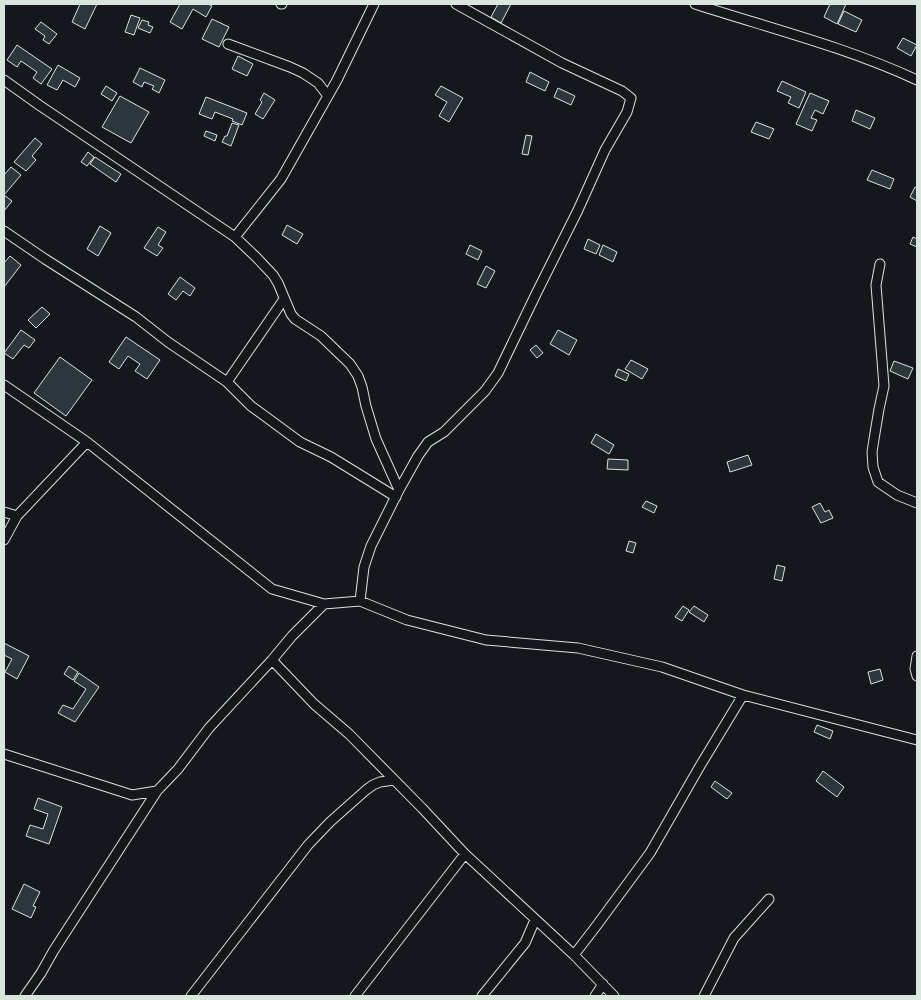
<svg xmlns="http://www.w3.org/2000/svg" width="921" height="1000" viewBox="0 0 921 1000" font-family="Roboto,sans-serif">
	<rect width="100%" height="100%" fill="#14181c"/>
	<path fill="#2c363c" stroke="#d8e6dc" d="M80,4h17l-12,25 -13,-7z
		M180,4h28l4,2 -6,11 -13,-8 -11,20 -12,-7z
		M498,4h13l-10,19 -10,-6z
		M830,4h16l-9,20 -13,-7z
		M844,11l18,9 -6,12 -18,-8z
		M131,15l9,3 -6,17 -9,-3z
		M212,19l17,8 -10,20 -17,-8z
		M142,20l7,2 -1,3 5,2 -3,6 -12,-5z
		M41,22l16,12 -8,10 -6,-4 2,-4 -10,-7z
		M903,38l14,7 -6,11 -14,-8z
		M17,45l35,24 -11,15 -8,-6 4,-6 -16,-11 -4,6 -10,-7z
		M238,56l15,8 -6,12 -15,-7z
		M58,65l22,13 -5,9 -12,-7 -6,10 -10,-5z
		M140,68l25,12 -6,13 -7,-4 2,-3 -10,-4 -2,5 -9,-5z
		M530,72l19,10 -4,9 -19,-9z
		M782,81l24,11 -7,16 -11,-5 3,-6 -14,-6z
		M106,86l11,7 -5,8 -11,-7z
		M441,86l22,12 -14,24 -10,-6 8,-14 -12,-7z
		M558,88l17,8 -4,9 -17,-8z
		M264,93l11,7 -12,19 -8,-5 7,-12 -2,-2z
		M810,93l19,8 -6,13 -8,-4 -4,8 6,2 -5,11 -16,-7z
		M120,96l29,16 -18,31 -29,-16z
		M206,97l41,16 -5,12 -10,-4 1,-2 -18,-7 -3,7 -13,-5z
		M856,110l19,8 -5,11 -18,-8z
		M756,122l18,7 -5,10 -18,-7z
		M232,123l7,2 -8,21 -9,-4 3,-6h2z
		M206,131l11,4 -2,6 -11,-5z
		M526,135l6,1 -4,19 -6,-1z
		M35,138l7,6 -10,12 4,4 -10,11 -12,-9z
		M88,152l6,5 -7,9 -6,-4z
		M95,157l26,17 -5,8 -26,-18z
		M11,167l10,8 -17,20 8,6 -8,10v-36z
		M872,170l22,9 -4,10 -23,-9z
		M915,187l2,1v13l-7,-4z
		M287,225l16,9 -6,10 -15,-9z
		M100,226l11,7 -13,23 -11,-7z
		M158,227l8,5 -8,13 5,3 -6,8 -13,-8z
		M913,237l4,2v8l-7,-3z
		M588,239l12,6 -4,9 -12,-5z
		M470,245l12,6 -4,9 -12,-6z
		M603,245l14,7 -4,10 -14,-7z
		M10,256l11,9 -17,22v-24z
		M486,266l9,5 -9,17 -9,-4z
		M180,277l15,11 -5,8 -7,-5 -7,9 -8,-6z
		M42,307l8,7 -14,14 -8,-8z
		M21,330l14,10 -6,8 -5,-3 -11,14 -9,-6z
		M558,330l19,10 -8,15 -19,-11z
		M126,337l34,23 -13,19 -12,-8 5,-7 -12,-8 -9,13 -10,-7z
		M536,345l7,8 -6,5 -7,-8z
		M60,357l32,23 -26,36 -32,-23z
		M631,360l17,9 -6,10 -17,-10z
		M894,361l19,7 -5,11 -18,-8z
		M618,369l11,5 -3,7 -11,-5z
		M596,434l18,11 -5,9 -18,-11z
		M748,455l4,10 -22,7 -3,-10z
		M608,459l20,1v10l-21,-1z
		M646,501l11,5 -3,7 -12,-6z
		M820,503l5,9 4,-2 4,8 -12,5 -9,-16z
		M629,541l7,2 -3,10 -7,-2z
		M777,565l8,2 -3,14 -8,-2z
		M683,606l6,4 -7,11 -7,-4z
		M694,606l14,9 -4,7 -15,-10z
		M4,643l25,13 -12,23 -12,-7 7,-13 -8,-4z
		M69,666l9,6 -5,8 -9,-6z
		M880,669l3,11 -12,4 -3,-12z
		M79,673l20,14 -24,35 -17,-9 5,-8 10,4 13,-20 -12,-8z
		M817,725l16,6 -3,8 -16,-7z
		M823,771l21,16 -7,10 -21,-16z
		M715,781l17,12 -5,6 -16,-12z
		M38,798l24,9 -13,37 -23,-8 4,-11 13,4 5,-15 -14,-5z
		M24,884l16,8 -7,14 3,1 -5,11 -19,-9z"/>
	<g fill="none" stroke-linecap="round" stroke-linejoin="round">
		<defs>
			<path id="street" d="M281,4h1
				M695,4c74,24 151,43 222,76
				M228,44l62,23 13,6 15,10 10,13
				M4,80l35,25 196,132 22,21 16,17 5,8 13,31 4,5 26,17 29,28 8,12 4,11 4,19 10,33 23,51
				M4,231l41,28 91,58 32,25 59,40 24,24 49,36 31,15 65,40
				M235,237l46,-58 56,-99 37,-76
				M880,264l-4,21 8,101 -5,23 -4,24 -3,19 1,15 5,15 19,13 20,8
				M227,382l57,-83
				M4,385l83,57 185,147 52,15 36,-3 47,19 79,20 92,8 84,19 81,28 174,45
				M4,512l13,4
				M4,540l13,-24 70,-74
				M360,601l4,-34 7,-21 28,-56 19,-34 10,-14 16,-10 41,-41 13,-18 38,-79 42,-84 27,-60 22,-38 4,-14 -9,-7 -60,-28 -106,-59
				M917,656l-2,13 2,7
				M272,660l42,44 35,30 73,74 43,46 109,101 40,41
				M4,754l128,41 25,-4
				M574,955l23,-30 53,-72 50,-87 43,-71
				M25,996l16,-23 13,-23 103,-159 21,-22 31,-41 63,-68 20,-24 32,-32
				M191,996l117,-151 22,-23 36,-32 7,-5 7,-3 14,-2
				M355,996l110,-142
				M482,996l43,-53 10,-23
				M595,996l8,-12
				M704,996l30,-58 35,-39"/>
		</defs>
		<use href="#street" stroke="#d8e6dc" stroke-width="11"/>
		<use href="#street" stroke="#14181c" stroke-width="9"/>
	</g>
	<rect width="921" height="1000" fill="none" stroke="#d8e6dc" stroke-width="10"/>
</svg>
